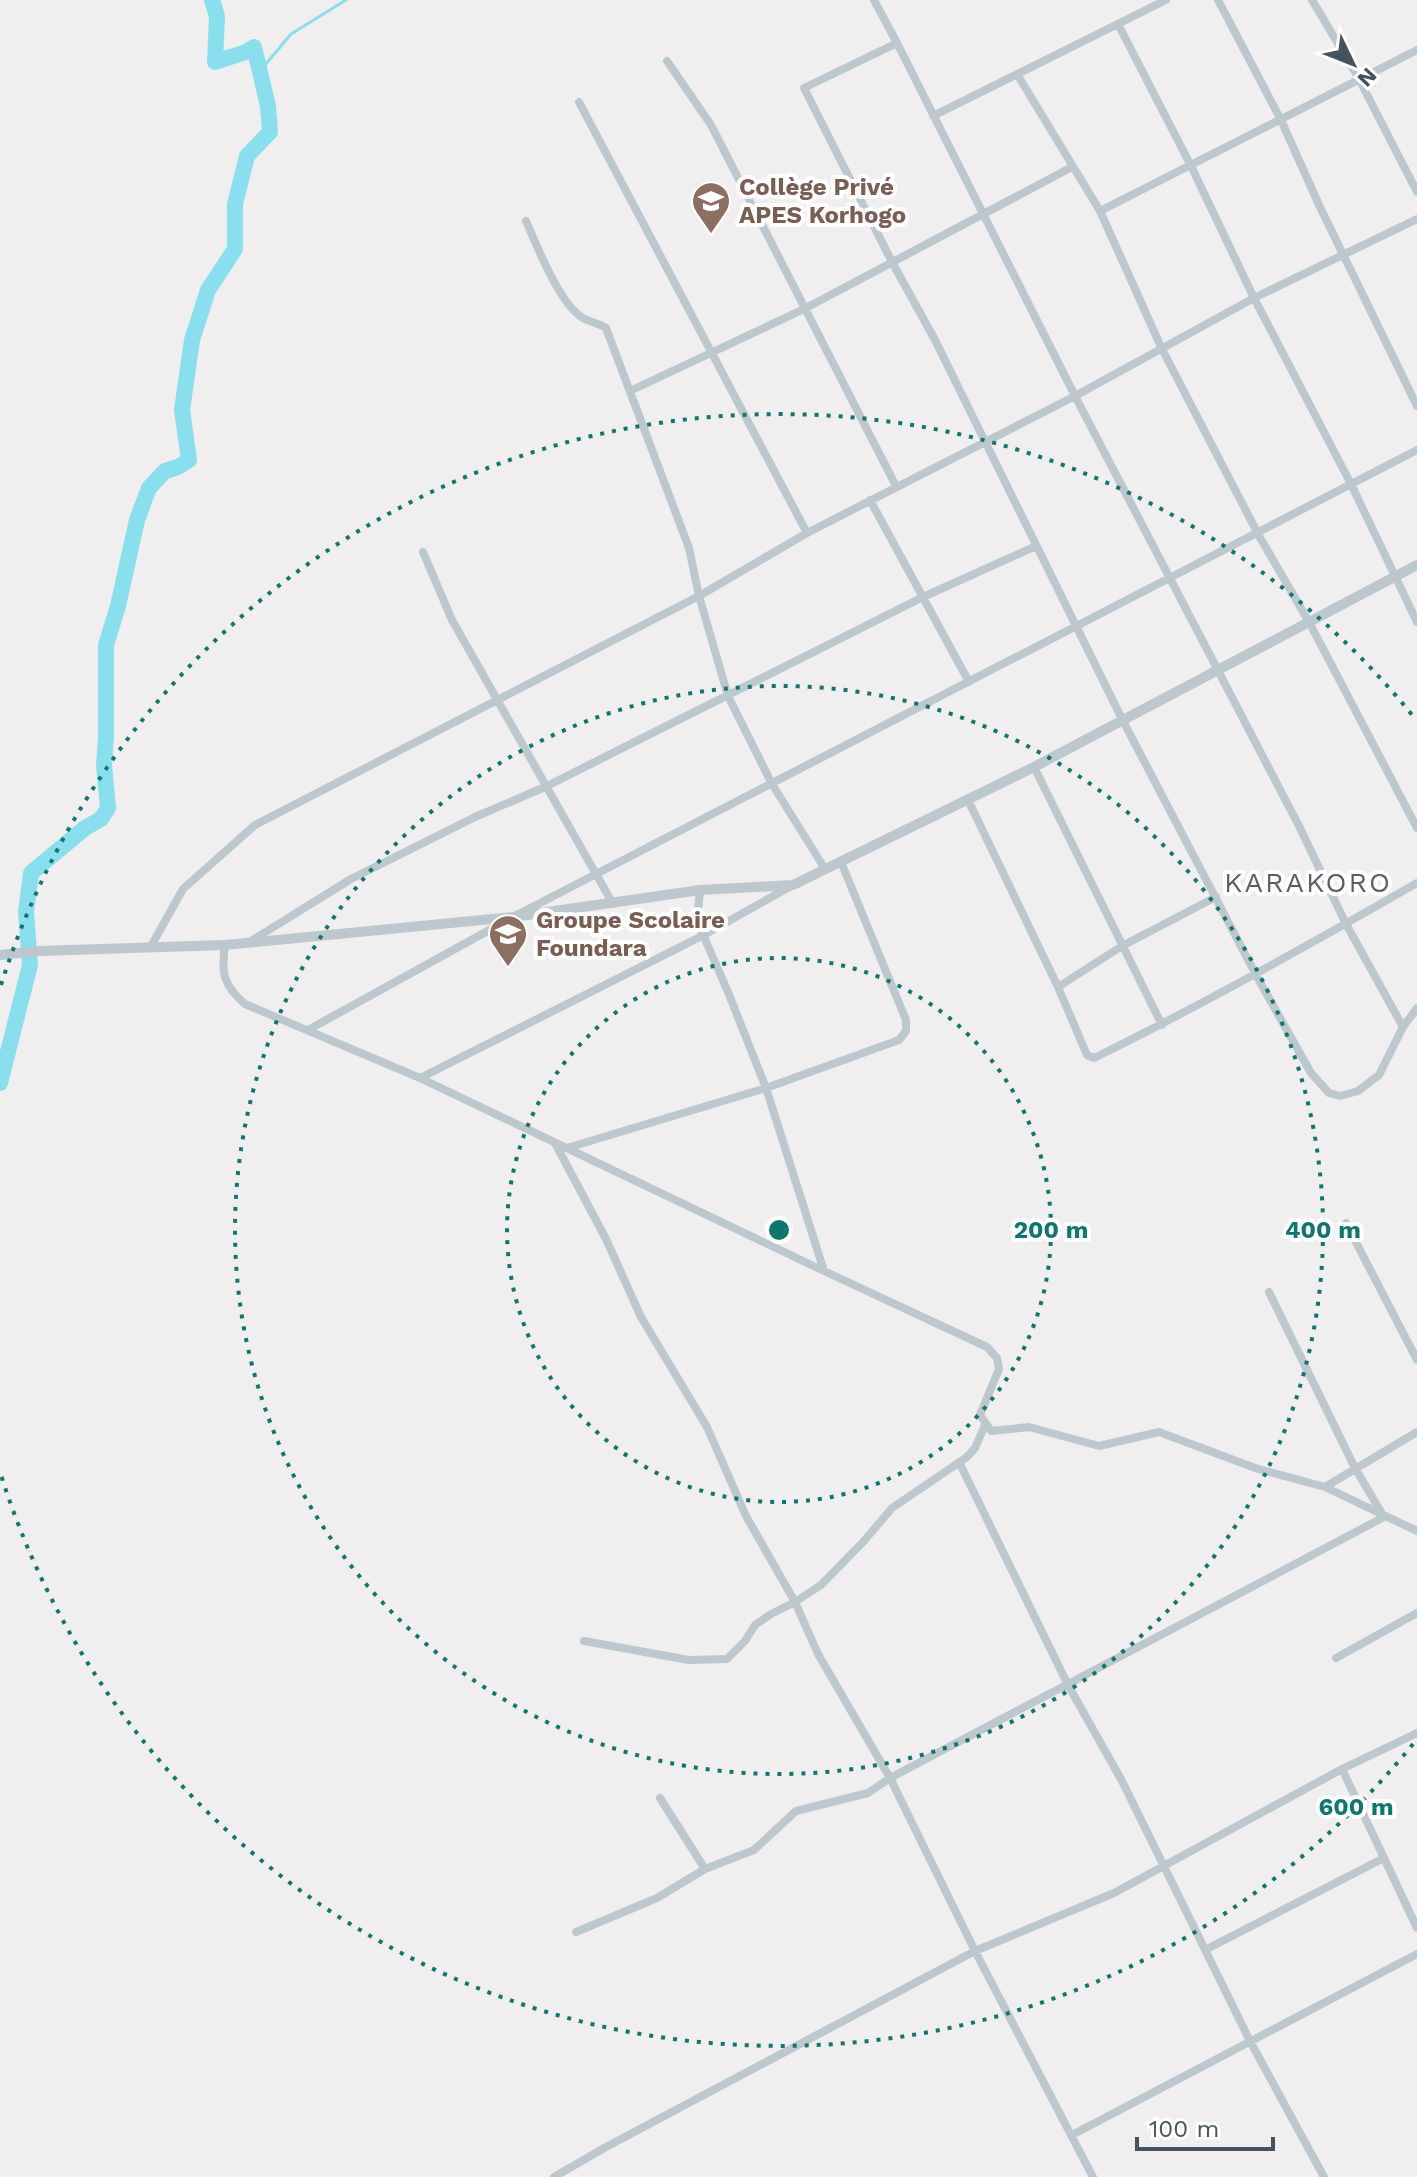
<svg xmlns="http://www.w3.org/2000/svg" width="1417" height="2177" viewBox="0 0 1417 2177" font-family="'Work Sans',sans-serif">
	<rect width="100%" height="100%" fill="#f1eeef"/>
	<g fill="none" stroke-linecap="round" stroke-linejoin="round">
		<path stroke="#89dfed" stroke-width="3" d="M260,71l31,-37 55,-34"/>
		<path stroke="#89dfed" stroke-width="16" d="M0,1083l30,-118 -4,-53 5,-39 54,-45 16,-9 7,-11 -4,-43 2,-28v-92l12,-39 19,-86 12,-32 16,-17 13,-4 11,-7 -7,-50 10,-70 16,-50 27,-41v-45l12,-48 23,-24 -2,-26 -14,-59 -8,5 -31,10 2,-46 -5,-16"/>
		<path stroke="#bcc7ce" stroke-width="8" d="M874,0l23,43 178,353 224,430 47,98 57,103
			M1218,0l63,120 38,85 98,201
			M1312,0l47,79 58,113
			M1118,24l73,142 63,132 97,186 66,138
			M897,43l-93,45 88,174 43,78 187,379 134,256 55,98 18,20 11,3 18,-5 21,-16 24,-48 14,-19
			M667,61l44,64 185,361
			M1017,74l83,137 62,138 96,185 51,88 108,206
			M579,102l228,431
			M933,116l233,-116
			M1100,211l317,-161
			M526,221c11,25 34,84 57,97 7,4 15,5 23,10l83,220 10,48 29,100 44,88 53,85
			M630,391l174,-82 268,-142
			M870,500l99,182
			M423,552l29,68 161,284
			M1034,767l128,258
			M968,800l90,187 29,68 7,3c110,-54 217,-114 323,-175
			M700,890l-3,31 31,71 38,96 58,183
			M251,941l100,-62 124,-62 70,-30 378,-190 113,-51
			M225,945c-4,28 -2,40 20,59l175,74 404,193 163,76 10,11 2,11 -19,46 11,16 38,-4 70,19 60,-14 99,37 67,18 92,44
			M150,948l33,-59 72,-64 444,-229 108,-63 268,-137 179,-98 163,-79
			M1058,987l64,-41 94,-49
			M308,1030l205,-113 904,-467
			M420,1078l282,-142 91,-51
			M555,1143l51,96 35,78 66,110 39,89 49,86 23,52 72,124 85,173 118,226
			M567,1148l199,-60 133,-48 7,-9v-11l-65,-158
			M1346,1223l71,137
			M959,1462l109,223 54,96 128,260 74,136
			M1325,1487l92,-55
			M584,1641l105,19 38,-1 18,-18 10,-16 16,-11 24,-12 26,-17 43,-44 28,-33 75,-51 8,-9 10,-23
			M1336,1658l81,-45
			M1342,1769l75,159
			M660,1798l45,71
			M576,1932l81,-34 48,-29 49,-19 42,-39 72,-18 22,-15 494,-261 -29,-49 -86,-176
			M1205,1950l179,-92
			M1072,2135l345,-181
			M554,2177l52,-30 369,-196 139,-58 228,-124 75,-36"/>
		<path stroke="#bcc7ce" stroke-width="10" d="M0,955l39,-4 186,-6 288,-28 187,-27 93,-5 241,-118 383,-202"/>
	</g>
	<g fill="none" stroke="#0f766e" stroke-width="4" stroke-dasharray="4 8">
		<circle cx="779" cy="1230" r="272"/>
		<circle cx="779" cy="1230" r="544"/>
		<path d="M1413 1744A816 816 0 0 1 1 1475M1 985A816 816 0 0 1 1413 716"/>
	</g>
	<defs>
		<symbol id="school-pin" viewBox="-11 -11 22 30"><path d="M0 17L-7.5 6A9.5 9.5 0 1 1 7.5 6Z" fill="#8d6e63" stroke="#fff"/><path d="M0-5L7-2L0 1L-7-2ZM-4 1L0 2.5L4 1V4Q0 6-4 4Z" fill="#fff"/></symbol>
	</defs>
	<g fill-rule="evenodd">
		<use href="#school-pin" x="689" y="179" width="44" height="60"/>
		<use href="#school-pin" x="486" y="912" width="44" height="60"/>
	</g>
	<g text-anchor="middle" dominant-baseline="central" stroke-width="8" stroke-linejoin="round" paint-order="stroke">
		<g font-size="24" font-weight="bold" fill="#785e54" stroke="#fff" text-anchor="start">
			<text x="739" y="187">Collège Privé<tspan x="739" dy="28">APES Korhogo</tspan></text>
			<text x="536" y="920">Groupe Scolaire<tspan x="536" dy="28">Foundara</tspan></text>
		</g>
		<g font-size="28" letter-spacing="2" fill="#5b5f64" stroke="#fff">
			<text x="1308" y="882">KARAKORO</text>
		</g>
	</g>
	<circle cx="779" cy="1230" r="12" fill="#0f766e" stroke="#fff" stroke-width="4"/>
	<g font-size="24" text-anchor="middle" font-weight="bold" fill="#0f766e" stroke="#fff" stroke-width="8" stroke-linejoin="round" paint-order="stroke">
		<text x="1051" y="1238">200 m</text>
		<text x="1323" y="1238">400 m</text>
		<text x="1356" y="1815">600 m</text>
	</g>
	<g transform="translate(1353 64) rotate(133)" stroke="#ffffff" stroke-width="6" paint-order="stroke">
	<path d="M0-6L14 30L0 20L-14 30Z" fill="#46535c"/>
	<text y="-12" font-size="22" font-weight="bold" text-anchor="middle" fill="#46535c">N</text>
	</g>
	<path d="M1137 2137v12h136v-12" fill="none" stroke="#46535c" stroke-width="4"/>
	<text x="1149" y="2137" font-size="24" fill="#46535c" stroke="#ffffff" stroke-width="6" paint-order="stroke">100 m</text>
</svg>
